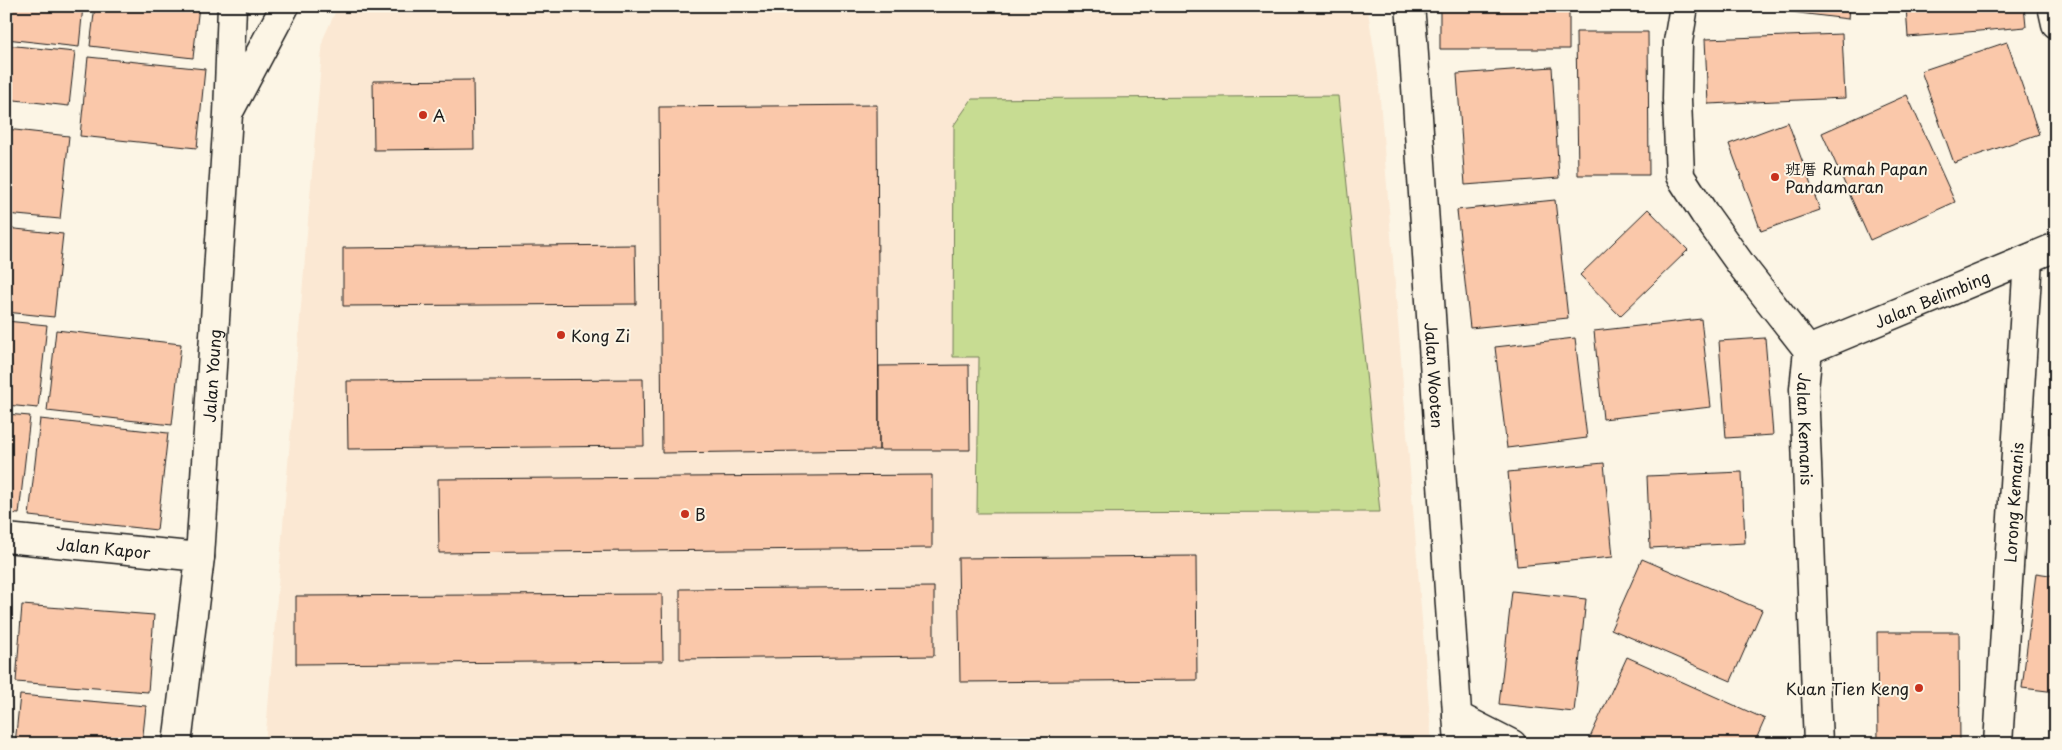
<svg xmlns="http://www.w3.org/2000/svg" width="2062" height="750" viewBox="0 0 2062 750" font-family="'Playpen Sans','LXGW WenKai TC',sans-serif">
	<rect width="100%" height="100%" fill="#fcf5e5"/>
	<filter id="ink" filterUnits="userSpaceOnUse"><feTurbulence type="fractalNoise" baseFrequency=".02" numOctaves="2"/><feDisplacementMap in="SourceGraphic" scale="10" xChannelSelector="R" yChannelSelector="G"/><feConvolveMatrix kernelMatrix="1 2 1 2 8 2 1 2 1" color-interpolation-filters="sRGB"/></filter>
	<g filter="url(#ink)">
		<path fill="#fbe8d3" d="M338,6h1029l11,68 54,670h-1167l58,-705z"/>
		<path fill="#c7dc92" stroke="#727c57" d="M1338,96l42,416 -403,1 2,-156h-26l1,-232 18,-26z"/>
		<path fill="#fac8aa" stroke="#1c1c1c" d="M6,6h77l-4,41 -73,-8z
			M95,6h104l-6,52 -103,-12z
			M1440,6h129v43h-129z
			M1742,6h107l-1,13z
			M1906,6h118l2,21 -118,10z
			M1576,32h72l1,143h-71z
			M1842,34l3,64 -137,6 -3,-65z
			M2007,42l32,92 -85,29 -33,-92z
			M6,45l69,7 -6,54 -63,-7z
			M88,57l117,12 -8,79 -117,-12z
			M1552,67l7,111 -94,7 -8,-111z
			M473,80l1,69 -100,1 -1,-69z
			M1907,95l48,107 -85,38 -48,-107z
			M877,105l2,345 -217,3 -3,-346z
			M1788,122l32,88 -59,21 -32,-87z
			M6,129l63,7 -9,83 -54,-5z
			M1555,200l13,118 -98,10 -13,-118z
			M1648,209l40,41 -68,66 -40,-41z
			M6,228l57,6 -9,83 -48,-5z
			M635,245l1,59 -293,2v-58z
			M1701,319l10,88 -108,12 -9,-88z
			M6,321l41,4 -9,83 -32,-3z
			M56,330l125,14 -9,81 -125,-14z
			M1575,338l12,100 -80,10 -12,-101z
			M1765,338l8,97 -47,3 -7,-97z
			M969,365l1,85h-91v-84z
			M643,379l1,67 -296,3 -1,-68z
			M2052,380l4,1v53h-7z
			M6,414l24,2 -11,98 -13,-1z
			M40,419l128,14 -11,97 -128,-14z
			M1604,463l9,94 -96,9 -9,-94z
			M1742,472l3,71 -95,5 -3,-72z
			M932,475v73l-493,5 -1,-74z
			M1196,556l1,124 -237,2 -2,-124z
			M1642,559l120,51 -31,71 -120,-52z
			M2036,573l20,3v116l-34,-4z
			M934,587v69l-254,3v-70z
			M1512,591l74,8 -12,113 -75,-8z
			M662,594l1,67 -367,3v-68z
			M22,605l132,10 -6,77 -132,-10z
			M6,622l3,1 -3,32z
			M1877,632h82l1,112h-82z
			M1627,657l138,62 -11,25h-167z
			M6,688h3l-3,25z
			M20,695l126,11 -4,38h-127z"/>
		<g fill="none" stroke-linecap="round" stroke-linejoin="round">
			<defs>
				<g id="minor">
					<path id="s1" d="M1410,6l3,34 46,704"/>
					<path id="s2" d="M1684,6l-6,36 -1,57 3,77 24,37 38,53 66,84 -4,39 14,355"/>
					<path d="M2052,6l4,18"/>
					<path id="s3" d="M1808,350l248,-103"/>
					<path id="s4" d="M6,538l194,19"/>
					<path d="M1457,716l55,28"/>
					<path id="s5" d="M1998,744l30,-485"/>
				</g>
				<g id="secondary">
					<path d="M231,108l54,-102"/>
					<path id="s6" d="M177,744l23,-187 28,-443 4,-108"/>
				</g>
			</defs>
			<use href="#minor" stroke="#1c1c1c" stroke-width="31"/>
			<use href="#secondary" stroke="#1c1c1c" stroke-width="31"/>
			<use href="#minor" stroke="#fcf5e5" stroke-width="28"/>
			<use href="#secondary" stroke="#fcf5e5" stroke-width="28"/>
		</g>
	</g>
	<g fill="#c8321e" stroke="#fcf5e5" stroke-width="2">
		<circle cx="423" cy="115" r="5"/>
		<circle cx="1775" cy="177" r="5"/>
		<circle cx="561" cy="335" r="5"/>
		<circle cx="685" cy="514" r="5"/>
		<circle cx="1919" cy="688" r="5"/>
	</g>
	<g text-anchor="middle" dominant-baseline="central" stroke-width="4" stroke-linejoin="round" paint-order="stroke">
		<g font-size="16" fill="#1c1c1c" stroke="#fcf5e5" text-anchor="start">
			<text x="433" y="115">A</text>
			<text x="1785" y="168">班厝 Rumah Papan<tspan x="1785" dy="18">Pandamaran</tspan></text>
			<text x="571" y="335">Kong Zi</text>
			<text x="695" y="514">B</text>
			<text x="1909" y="688" text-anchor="end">Kuan Tien Keng</text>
		</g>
		<g font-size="16" fill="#1c1c1c" stroke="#fcf5e5">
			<text stroke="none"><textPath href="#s3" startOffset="134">Jalan Belimbing</textPath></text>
			<text stroke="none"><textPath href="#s1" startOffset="370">Jalan Wooten</textPath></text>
			<text stroke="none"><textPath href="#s6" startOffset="370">Jalan Young</textPath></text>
			<text stroke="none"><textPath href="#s2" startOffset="466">Jalan Kemanis</textPath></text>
			<text stroke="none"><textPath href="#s5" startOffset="242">Lorong Kemanis</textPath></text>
			<text stroke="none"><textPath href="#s4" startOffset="98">Jalan Kapor</textPath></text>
		</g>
	</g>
	<rect width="2062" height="750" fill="none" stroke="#fcf5e5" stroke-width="25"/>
	<rect x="12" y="12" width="2037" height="725" fill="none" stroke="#1c1c1c" stroke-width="2" filter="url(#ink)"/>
</svg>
